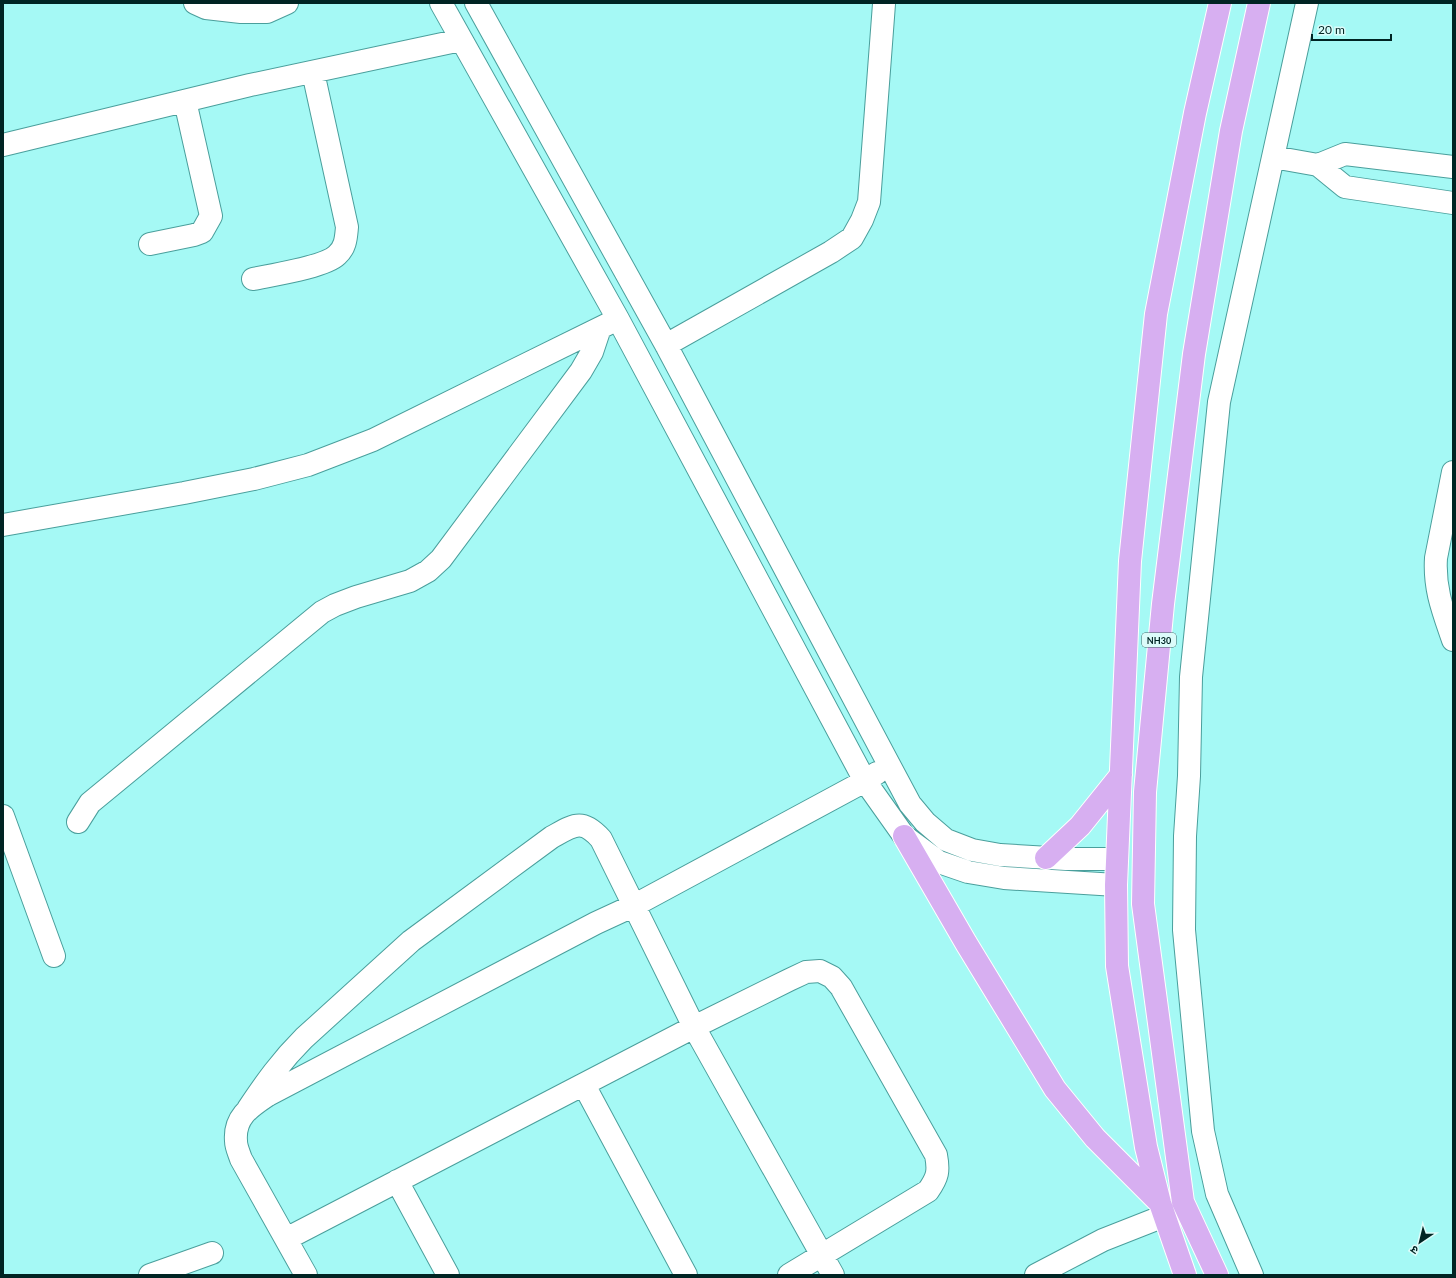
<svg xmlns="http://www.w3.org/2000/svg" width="1456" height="1278" viewBox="0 0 1456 1278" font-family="Lato,'Noto Sans Devanagari',sans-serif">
	<rect width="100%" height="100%" fill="#a5f9f5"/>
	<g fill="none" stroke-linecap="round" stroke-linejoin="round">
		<defs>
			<path id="minor" d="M195,3l11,5 35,4h26l20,-9
				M441,3l177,316 247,462 39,55 35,26 29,10 36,6 112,7
				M476,3l190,342 244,459 15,18 21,18 26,10 28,5 66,4h51
				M3,145l247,-60 211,-45
				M1273,157l45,8 27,22 108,16
				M1318,165l27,-11 108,13
				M150,244l44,-9 8,-3 9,-16 -26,-115
				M253,279c19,-4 72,-12 84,-24 9,-8 9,-18 10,-28l-34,-155
				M666,345l165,-93 21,-14 10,-18 7,-18 15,-198
				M1453,472l-17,86c-2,31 7,53 17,82
				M3,525l181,-32 70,-14 54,-14 65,-25 235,-116
				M3,816l51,140
				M78,822l12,-19 232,-191 13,-7 21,-8 54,-16 18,-10 13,-12 140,-188 11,-19 8,-24
				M584,1085l102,190
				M248,1109c18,-27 33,-48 56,-71l107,-97 141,-104c22,-12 30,-19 49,2l93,188 139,248
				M397,1181l51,94
				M286,1239l408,-212 95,-47 17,-8 14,-1 12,6 9,10 95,168c3,16 2,22 -8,36l-139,84
				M150,1275l62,-22
				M306,1275l-65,-116c-2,-6 -5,-12 -5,-18 -2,-24 14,-34 32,-46l328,-172 39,-18 230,-124 12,-8
				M1036,1275l67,-35 61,-24
				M1252,1275l-35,-81 -14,-63 -19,-201 1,-94 4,-60 2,-99 28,-275 88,-399"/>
			<path id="highway" d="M904,836l62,107 89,146 40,49 65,65
				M1046,858l34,-32 41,-51
				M1185,1275l-25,-72 -14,-56 -29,-181 -1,-81 14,-324 26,-247 39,-201 25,-110
				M1217,1275l-34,-73 -40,-298 2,-112 18,-188 31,-250 37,-223 28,-128"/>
		</defs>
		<use href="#minor" stroke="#4a9f9c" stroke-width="24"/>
		<use href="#highway" stroke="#fff" stroke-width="24"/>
		<use href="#minor" stroke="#fff" stroke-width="22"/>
		<use href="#highway" stroke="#d7aff1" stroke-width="22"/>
	</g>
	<g text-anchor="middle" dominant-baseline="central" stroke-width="3" stroke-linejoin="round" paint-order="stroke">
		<rect fill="#dcfcfa" stroke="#426564" stroke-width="1" x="1142" y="633" width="34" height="14" rx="3"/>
		<g font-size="9" font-weight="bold" fill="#002423">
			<text x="1159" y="640">NH30</text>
		</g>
	</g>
	<rect width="1456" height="1278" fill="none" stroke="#002423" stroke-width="8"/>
	<g transform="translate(1420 1242) rotate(215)" stroke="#dcfcfa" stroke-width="3" paint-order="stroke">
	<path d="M0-3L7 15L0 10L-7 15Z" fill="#002423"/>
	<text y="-6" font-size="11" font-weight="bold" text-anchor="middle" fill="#002423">उ</text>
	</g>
	<path d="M1312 34v6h79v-6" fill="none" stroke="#002423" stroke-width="2"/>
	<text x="1318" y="34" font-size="12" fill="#002423" stroke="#dcfcfa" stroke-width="3" paint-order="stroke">20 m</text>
</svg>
